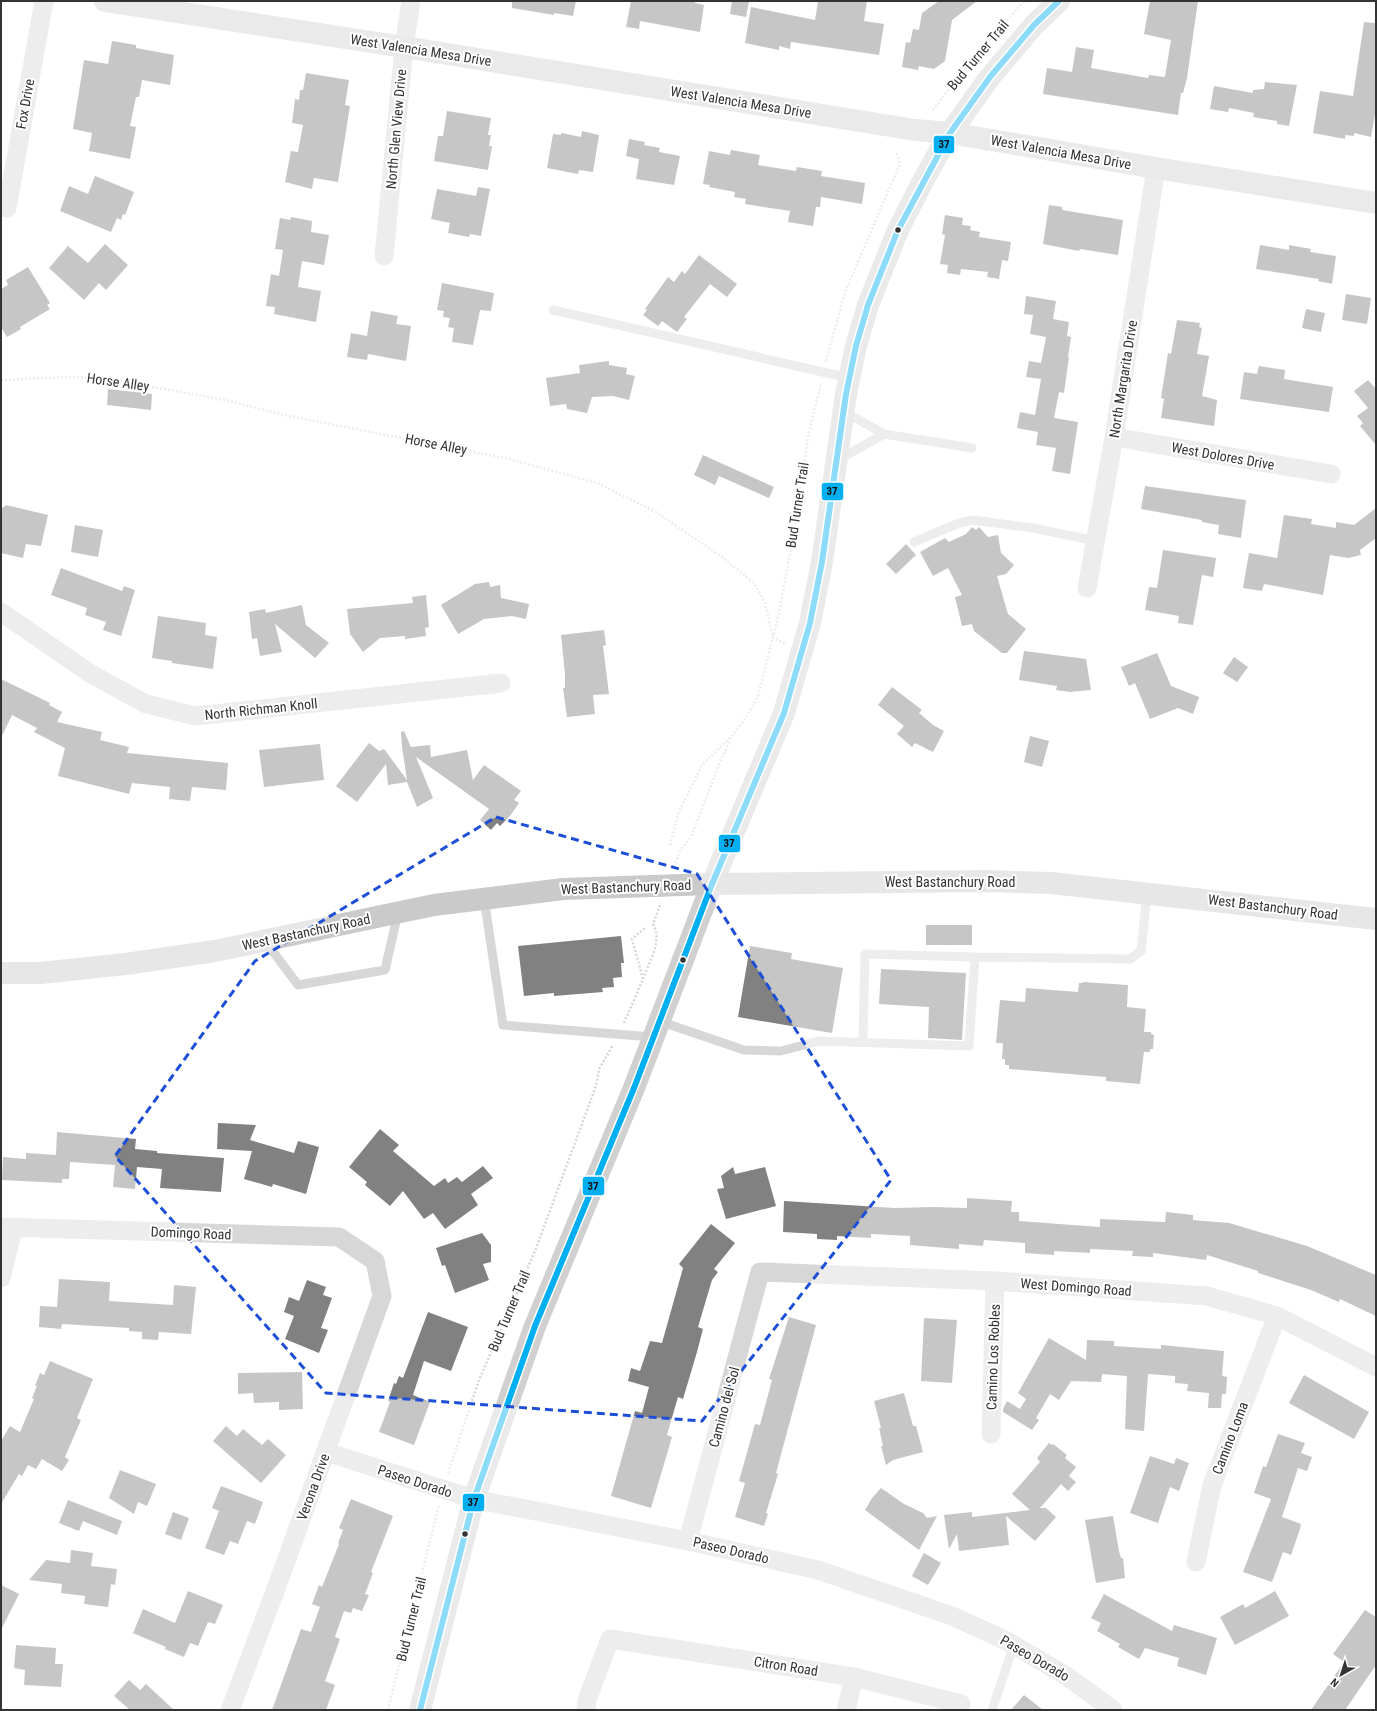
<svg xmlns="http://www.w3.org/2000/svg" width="1377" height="1711" viewBox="0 0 1377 1711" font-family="'Roboto Condensed',sans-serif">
	<rect width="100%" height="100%" fill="#fff"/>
	<path fill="#818181" d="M512,1h64l-3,15 -19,-3v2l-42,-7z
		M631,1h64v2l9,2 -4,27 -60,-11 -1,8 -13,-2z
		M732,1h17l-3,16 -16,-3z
		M818,1h49l-3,20 20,3 -5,31 -88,-13 -1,7 -11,-3v4l-34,-7 6,-36 64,13z
		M939,1h38l-25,19 -7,41 -11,8 -15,-3 -1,4 -16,-3 4,-25 4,1 3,-14 6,1 3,-17z
		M1150,1h48l-11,77 -4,15h-2l-3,22 -135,-21 4,-26 25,4 4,-25 18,3 -3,18 57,10 1,-3 16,2 6,-37 -27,-6z
		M1364,22l12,1v86l-5,28 -17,-4v3l-9,-1v4l-32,-6 7,-42 33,5z
		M112,41l24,4v3l38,7 -4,30 -28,-5 -3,17h-3l-6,29 6,1 -6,32 -41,-8 3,-18 -19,-4 11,-69 24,4z
		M306,73l43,7 -4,25 5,1 -12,76 -24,-4 -2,11 -27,-7 6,-31 7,1 5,-27 -11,-2 3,-24 4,1 1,-10h3z
		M1265,82l32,3 -8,41 -12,-2v-3l-24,-4 1,-4 -25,-5 -1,4 -18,-3 4,-23 39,7v-3l11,-1z
		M447,111l44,7 -3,17h3l-2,11h3l-4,24 -54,-9 4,-25h5z
		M582,131l17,4 -6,37 -14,-2 -1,4 -31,-6 6,-34 8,1v-2l20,4z
		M629,139l16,3 -1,3 16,3 -1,4 21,4 -6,29 -38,-6 3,-20 -13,-3z
		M731,150l29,5 -2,10 38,6 1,-4 25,4 -1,5 44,7 -3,21 -41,-7 -1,10h-4l-3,19 -25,-4 2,-11 -45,-7 1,-5 -12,-2 1,-5 -26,-5 1,-2 -7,-1 6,-33 21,4z
		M95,176l39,16 -9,23 -2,-1 -2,6 -4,-2 -6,14 -51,-21 9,-25 19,8z
		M478,187l12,2 -9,47 -11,-2 -1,3 -21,-4 2,-10 -19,-4 6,-30 39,7z
		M1049,205l13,2v3l61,10 -5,35 -38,-6 -1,2 -36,-7z
		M945,215l18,3 -1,7 9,1 -1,4 10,2 -1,5 32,5 -3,19 -6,-1 -3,19 -12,-2 1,-5 -27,-3 -1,6 -13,-2 1,-8 -8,-1 5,-29 -3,-1z
		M291,217l21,4 -1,11 18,3 -5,30 -22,-4 -4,26 23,4 -5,31 -42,-8 1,-7 -9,-1 5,-32 8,2 4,-26 -8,-1 5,-31 10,2z
		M105,244l23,21 -22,25 -7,-7 -15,17 -35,-32 19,-22 20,17z
		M1260,245l29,5v-5l22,4 -1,3 26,4 -4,28 -14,-3 1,-2 -63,-10z
		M699,255l38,29 -10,13 -17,-13 -26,33 3,2 -10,13 -15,-11 -4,5 -15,-11 4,-5 -2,-1 23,-32 6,5 8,-11 3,3z
		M28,267l22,36 -3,2 3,4 -30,18 1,2 -14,8 -6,-10v-38l7,-4 -2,-5z
		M442,283l52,10 -3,18 -11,-1 -7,35 -21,-3 2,-14 -6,-1 2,-9 -7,-1 1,-6 -7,-1z
		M1346,294l25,4 -4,26 -25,-4z
		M1026,296l30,5 -3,18 16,3 -2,14 4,1 -3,20h1l-5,36 -5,-1 -5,26 24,4 -8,52 -18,-3 4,-23 -20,-3 2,-13 -21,-4 3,-16 15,3 6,-36 -15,-2 3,-16 12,2 5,-26 -16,-3 3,-19 -9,-1z
		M1306,309l19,4 -4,19 -19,-4z
		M371,311l27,5 -2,8 15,2 -5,35 -38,-7 -1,6 -20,-3 4,-24 16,3z
		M1177,320l23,3 -1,4 3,1 -5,26 12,2 -7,40 15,4 -3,26 -53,-8 3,-19 -3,-1 7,-45 3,1z
		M609,361v4l18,3 -1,6 9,2 -6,24 -16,-4 -21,1 -5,16 -20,-4 -1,-5 -16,2 -4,-28 34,-5 -1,-8z
		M1259,366l26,4 -1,9 49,8 -4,25 -89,-13 4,-27 13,2z
		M1368,380l8,9v56l-16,-19 3,-3 -6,-7 11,-8 -14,-17z
		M108,389l44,5 -1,16 -44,-5z
		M703,455l71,32 -5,11 -50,-22 -4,9 -21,-10z
		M1145,486l101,14 -5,38 -23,-4 1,-9 -17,-3v-2l-61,-11z
		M6,505l42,10 -7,31 -15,-2 -3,14 -22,-5v-44z
		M1376,508v30l-16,12 1,5 -13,3 -18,-3 -7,40 -59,-11 -2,7 -19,-3 6,-35 28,5 7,-43 28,4 -1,5 25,4v-6l18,3z
		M75,525l28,5 -5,27 -27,-5z
		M972,527l4,3 3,-3 9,10 10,-2 3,18 13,12 -8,9 -9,2 11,38 18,15 -19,24h-5l-28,-22 -2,-7 -10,2 -7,-29 7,-2 -14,-27 -15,8 -13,-24 25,-14 4,4 17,-8z
		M906,544l10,11 -20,19 -10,-10z
		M1163,550l53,8 -3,19 -11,-2 -9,50 -15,-2 1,-7 -34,-6 4,-23 8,1z
		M61,568l61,23 2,-5 11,4 -14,46 -18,-6 3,-8 -21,-7 2,-7 -36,-13z
		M489,582l1,5 10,-2 1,13 28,6 -3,15 -14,-3 -28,3 -26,15 -17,-29 34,-21z
		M426,595l3,32 -4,1 1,8 -21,3v-3l-25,2 -17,14 -13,-18 -3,-25 66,-6 -1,-6z
		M302,605l4,20 23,18 -14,15 -40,-34 7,28 -22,4 -3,-18 -5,1 -3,-27 16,-3 1,4z
		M158,616l48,7 -1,12 12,2 -4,32 -41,-6v-2l-20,-3z
		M604,630l2,15 -3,1 6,48 -16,1 2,19 -28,3 -4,-29h2v-14l-4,-39z
		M1024,651l62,8 5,31 -21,2 -14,-2 1,-4 -38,-6z
		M1157,653l14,33 28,11 -6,17 -15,-6 -28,11 -15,-36 -6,3 -8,-19z
		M1234,657l14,10 -11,15 -14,-9z
		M1,679l49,24 -1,2 13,7 -5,10 45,10 -2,8 29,7 -2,6 101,10 -2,27 -34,-3 -2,14 -21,-2 1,-12 -38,-4 -3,11 -71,-18 7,-28 -31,-16 3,-4 -25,-13 -11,23z
		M892,687l30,23 -3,3 14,12 11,6 -11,21 -18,-9 -3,4 -15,-13 7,-8 -26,-21z
		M404,731l7,16 19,-2 1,12 36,-7 6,30 11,-15 37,26 -7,9 5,3 -9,13 -10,10 -3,-3 -6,7 -11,-10 9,-11 -73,-52 17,41 -16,9 -10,-25 -19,3 -2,-21 -29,38 -21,-16 33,-43 10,8 5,-2 23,31 -5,-33 -1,-15z
		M1030,736l19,5 -7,26 -18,-5z
		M320,744l4,36 -60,7 -5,-37z
		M926,925h46v20h-46z
		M621,936l3,27h-3l1,14 -9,1 1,9 -12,1 1,4 -49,4v-3l-30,3 -6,-50z
		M750,946l42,7 -1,6 52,9 -11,65 -94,-16z
		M881,969l85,4 -4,67 -34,-2 1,-31 -50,-3z
		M1083,982l45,3 -1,22 19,2 -2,23h7v2l3,1 -1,14h-3v3h-6l-4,32 -34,-3v-4l-97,-8v-4h-4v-6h-3l1,-16h-7l4,-43 25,2 1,-14 52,4 1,-9h3z
		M218,1123l38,2 -6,15 44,13 4,-12 21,6 -13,47 -33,-10 -1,3 -28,-8 8,-28 -35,-2z
		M380,1129l19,16 -6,6 41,35 11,-8 3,5 9,-6 5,5 21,-16 10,12 -22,16 7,11 -33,24 -12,-16 -9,6 -21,-28 -13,15 -25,-21 2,-3 -18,-15z
		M57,1132l79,7 -1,10 22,2v2l67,5 -3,34 -61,-4 2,-19 -25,-2 -2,22 -22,-2 2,-22 -45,-3 -1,17h-7v4l-60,-3 1,-23 23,2v-6l30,2z
		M733,1167l2,7 30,-7 11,39 -50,13 -9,-30 7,-1 -3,-12z
		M967,1198l45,3 -1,11h8v9l81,6v-8l65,3 1,-10 27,3v5l36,3 78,23 69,29v41l-36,-17 -1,3 -28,-12 -53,-17v-2l-51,-16 -1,5 -53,-7v4l-21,-1 1,-5 -43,-2v4l-36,-2v4l-29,-2v-10l-41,-3 -1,6 -24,-2v5l-49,-4v-9l-39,-2v4l-34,-2v4l-20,-1v-5l-34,-2 1,-31 111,7 38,-1 34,1z
		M711,1224l24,19 -21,26 4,3 -6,8 -14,47 5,2 -6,23 -14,47 -5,-2 -11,38 5,2 -21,71 -40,-12 24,-85 7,2 7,-26 -21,-6 3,-13 9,3 10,-30 12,2 21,-75 -4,-4z
		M482,1233l9,12v17l-8,2 6,16 -34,13 -10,-28 -3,1 -6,-18z
		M59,1279l51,3 -1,19 64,4 1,-20 22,2 -5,47 -32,-2 -1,8 -16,-1v-7l-13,-1v-3l-67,-4 -1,5 -22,-2 1,-21 17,1z
		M307,1280l19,7 -3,8 9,3 -11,30 7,2 -9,23 -34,-14 9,-23 -10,-4 5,-15 10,4z
		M428,1312l40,15 -17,44 -27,-10 -11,34 17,7 -16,43 -35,-13 11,-30 -2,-1 6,-18 2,1 3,-8 4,2z
		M789,1317l27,8 -40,148 2,1 -12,39 2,1 -4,12 -29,-9 10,-34 -6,-2 16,-57 5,1 12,-45 -3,-1z
		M924,1318l33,2 -5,63 -31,-2z
		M1049,1338l37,22 1,-20 27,1v5l47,3v-4l63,6 -2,25 5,1 -1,17h-4l-1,14h-13l1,-15 -22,-2 1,-7 -13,-1v-7l-27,-2 -4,57 -19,-2 2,-53 -25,-2 -1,8 -30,-1 -12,19 -9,-6 -14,24 3,2 -7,10 -29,-18v-3l4,-8 13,8 6,-10 -8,-6z
		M50,1361l43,18 -16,39 4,2 -16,37 4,3 -7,11 -20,-12 -6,10 -8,-4 -6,11 -3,-2 -18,30v-63l9,-15 10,6 14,-33 -2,-1 5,-12h-2l5,-13 4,2z
		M302,1372l1,37 -24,1v-8l-25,1 -1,-10 -15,1v-21z
		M1304,1375l65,37 -15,27 -65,-36z
		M904,1393l9,33h3l7,26 -30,8 -7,5 -5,-19h2l-4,-18h2l-7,-27z
		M226,1426l11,10 6,-7 19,16 6,-6 18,16 -25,28 -48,-42z
		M1278,1434l27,9 -4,10 11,4 -5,14 -9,-3 -16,49 19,7 -1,5 -9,26 -8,-3 -11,30 -29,-10 28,-73 -17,-6 9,-27 3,1z
		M1049,1443l3,2 1,-1 14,11 -2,3 11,9 -7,9 7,6 -8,9 -7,-7 -21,24h6l10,9 -21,24 -29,-25 3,29 -50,6 -2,-17 -8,15 -5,-34 28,-3v5l58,-7 -18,-16 28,-32 -3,-4z
		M1150,1456l24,8 2,-6 13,5 -10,28 -9,-4 -12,36 -28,-10z
		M120,1470l36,14 -9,22 -9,-4 -4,12 -25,-16z
		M221,1486l42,16 -8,22 -8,-3 -9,23 -8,-3 -6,14 -19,-7 14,-37 -7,-3z
		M881,1488l23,16 19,9 4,5 10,-2 -18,34 -54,-40 7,-12z
		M351,1499l42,17 -22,56 2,1 -8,21 4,1 -7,16 -9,-3 -2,5 -7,-2 -9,26 5,2 -15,42 10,4 -9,25h-54l29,-81 10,3 9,-25 -8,-3 7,-19 3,2 17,-43 -1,-1 5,-13 -4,-2z
		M68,1500l54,21 -5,14 -34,-14 -4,10 -20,-8z
		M173,1512l16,6 -8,22 -16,-6z
		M1113,1516l6,35 2,7h2l2,20 -29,5 -11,-63z
		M71,1550l22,3 -2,13 26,3 -2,16 -4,-1 -3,23 -24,-3 1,-8 -24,-3 1,-9 -33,-4 17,-20 24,3z
		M924,1553l17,10 -13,22 -16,-9z
		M1,1585l18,9 -18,36z
		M188,1591l35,14 -8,19 -7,-2 -10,24 -8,-3 -6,14 -19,-8 1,-2 -33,-14 10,-24 32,14z
		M1275,1591l14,25 -54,29 -15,-28 23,-13 2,4z
		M1104,1594l68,37 2,-6 43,13 -11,37 -29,-9 2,-8 -34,-10 -6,11 -21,-12 2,-3 -23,-13 4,-8 -10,-5z
		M1365,1610l11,7v48l-31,45h-34l33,-48 -11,-8z
		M16,1645l40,3 -1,16h8l-2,23 -37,-2 1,-15 -11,-2z
		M129,1680l11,10 6,-6 28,26h-44l-16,-14z
		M1024,1695l19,15h-32z"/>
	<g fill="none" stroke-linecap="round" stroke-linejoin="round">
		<path stroke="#d6d6d6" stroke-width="2.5" stroke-dasharray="2 2" stroke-linecap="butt" d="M933,110l29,-38 62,-71
			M826,361l19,-69 55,-128 -4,-12
			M1,380l68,-3 39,2 117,21 59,15 225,44 88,24 59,29 66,45 32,26 11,20 8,35 12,5
			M670,845l8,-31 24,-49 31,-30 14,-19 11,-20 21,-83 15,-81 14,-95 13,-54
			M674,867l7,-18 10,-12 30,-77 10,-22
			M643,979c6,-17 20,-38 10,-55l8,-21
			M624,1023l19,-44 -11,-40 14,-12
			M448,1473l31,-93 56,-129 61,-165 3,-17 14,-24
			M388,1710l51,-205"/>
		<path stroke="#d7d7d7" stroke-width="9" d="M553,310l296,68
			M843,411l41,23 88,14
			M838,460l46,-26
			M914,542l45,-19 14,-3 60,8 63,13
			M484,898l19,127 150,12
			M265,941l33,44 87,-15 13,-57
			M659,1021l85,29 37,1 38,-10 150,5 6,-89 155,2 11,-8 6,-58
			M863,1042l2,-88 110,3
			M992,1710l22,-65"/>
		<path stroke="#d7d7d7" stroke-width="19" d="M7,208l37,-207
			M384,256l20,-209 7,-46
			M1114,437l217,37
			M1087,588l27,-151 42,-269
			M1,612l90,62 55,30 50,12 305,-33
			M1,1227l338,10 36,24 7,35 -108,298 -44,116
			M1,1278l12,-49
			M991,1434l4,-153
			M326,1452l148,47 214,42 130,29 134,46 55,25 61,36 45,33
			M688,1541l72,-269 235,9 212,15 70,20 99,51
			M1196,1562l16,-77 65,-169
			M586,1710l1,-10 23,-61 244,38 107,27
			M846,1710l8,-33"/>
		<path stroke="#d0d0d0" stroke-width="22" d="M105,1l299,46 511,83 35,3 206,35 220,35
			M420,1710l54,-211 61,-173 99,-238 78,-204 72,-171 26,-90 12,-61 24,-168 10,-48 12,-41 30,-75 26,-51 26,-46 40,-56 44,-52 25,-24"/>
		<path stroke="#cacaca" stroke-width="22" d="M1,973h39l86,-9 89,-13 219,-46 129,-16 149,-5 274,-3 65,2 325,36"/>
		<defs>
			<path id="bus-1" d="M420,1710l54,-211 61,-173 99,-238 78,-204 72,-171 26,-90 12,-61 24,-168 10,-48 12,-41 30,-75 52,-97 40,-56 44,-52 25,-24"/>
		</defs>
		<use href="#bus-1" stroke="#fff" stroke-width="9"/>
		<use href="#bus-1" stroke="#00aff2" stroke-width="6"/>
	</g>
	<path d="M0 0H1377V1711H0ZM496,817l201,57 194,306 -189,241 -376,-28 -211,-237 140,-195z" fill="#fff" fill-opacity=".55" fill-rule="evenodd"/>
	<path fill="none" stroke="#1d4ed8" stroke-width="3" stroke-dasharray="8 5" stroke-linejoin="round" d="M496,817l201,57 194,306 -189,241 -376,-28 -211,-237 140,-195z"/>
	<g fill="#333" stroke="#fff" stroke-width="1.5">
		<circle cx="898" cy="230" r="3.5"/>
		<circle cx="683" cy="960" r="3.5"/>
		<circle cx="465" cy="1534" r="3.5"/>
	</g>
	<g text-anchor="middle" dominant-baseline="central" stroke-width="4" stroke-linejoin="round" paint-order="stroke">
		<g font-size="14" fill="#333" stroke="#fff">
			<text transform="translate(421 50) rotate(9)">West Valencia Mesa Drive</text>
			<text transform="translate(978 55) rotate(-50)">Bud Turner Trail</text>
			<text transform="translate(741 102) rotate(9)">West Valencia Mesa Drive</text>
			<text transform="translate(25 104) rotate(-80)">Fox Drive</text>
			<text transform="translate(396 129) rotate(-85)">North Glen View Drive</text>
			<text transform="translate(1061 152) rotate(10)">West Valencia Mesa Drive</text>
			<text transform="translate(1123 379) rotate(-81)">North Margarita Drive</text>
			<text transform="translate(118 382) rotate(8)">Horse Alley</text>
			<text transform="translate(436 444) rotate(11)">Horse Alley</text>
			<text transform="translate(1223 456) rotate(10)">West Dolores Drive</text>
			<text transform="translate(797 505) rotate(-81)">Bud Turner Trail</text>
			<text transform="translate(261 709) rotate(-6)">North Richman Knoll</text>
			<text x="950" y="882">West Bastanchury Road</text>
			<text transform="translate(626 887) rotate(-2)">West Bastanchury Road</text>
			<text transform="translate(1273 907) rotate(7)">West Bastanchury Road</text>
			<text transform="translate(306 932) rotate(-12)">West Bastanchury Road</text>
			<text transform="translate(191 1233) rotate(2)">Domingo Road</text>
			<text transform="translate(1076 1287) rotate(4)">West Domingo Road</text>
			<text transform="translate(509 1311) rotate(-67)">Bud Turner Trail</text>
			<text transform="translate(993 1357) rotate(-88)">Camino Los Robles</text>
			<text transform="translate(724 1407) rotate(-75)">Camino del Sol</text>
			<text transform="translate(1230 1438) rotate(-69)">Camino Loma</text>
			<text transform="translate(415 1481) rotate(18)">Paseo Dorado</text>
			<text transform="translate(313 1487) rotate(-70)">Verona Drive</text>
			<text transform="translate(731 1550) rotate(13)">Paseo Dorado</text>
			<text transform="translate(411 1619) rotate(-76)">Bud Turner Trail</text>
			<text transform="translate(1035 1658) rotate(30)">Paseo Dorado</text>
			<text transform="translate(786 1666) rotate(9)">Citron Road</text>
		</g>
	</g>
	<g stroke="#fff" stroke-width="1.5">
		<rect x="933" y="135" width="22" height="19" rx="4" fill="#00aff2"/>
		<rect x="821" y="482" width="23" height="19" rx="4" fill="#00aff2"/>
		<rect x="718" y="834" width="23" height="19" rx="4" fill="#00aff2"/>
		<rect x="582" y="1176" width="23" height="20" rx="4" fill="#00aff2"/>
		<rect x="462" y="1493" width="23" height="19" rx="4" fill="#00aff2"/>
	</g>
	<g font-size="11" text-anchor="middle" font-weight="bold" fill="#111">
		<text x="944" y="148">37</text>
		<text x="832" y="495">37</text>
		<text x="729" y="847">37</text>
		<text x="593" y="1190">37</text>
		<text x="473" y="1506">37</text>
	</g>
	<rect width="1377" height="1711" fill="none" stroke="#333333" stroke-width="4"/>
	<g transform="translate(1341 1675) rotate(219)" stroke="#ffffff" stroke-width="3" paint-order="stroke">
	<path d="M0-3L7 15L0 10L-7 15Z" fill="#333333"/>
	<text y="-6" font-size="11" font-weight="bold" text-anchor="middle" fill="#333333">N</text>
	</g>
</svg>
